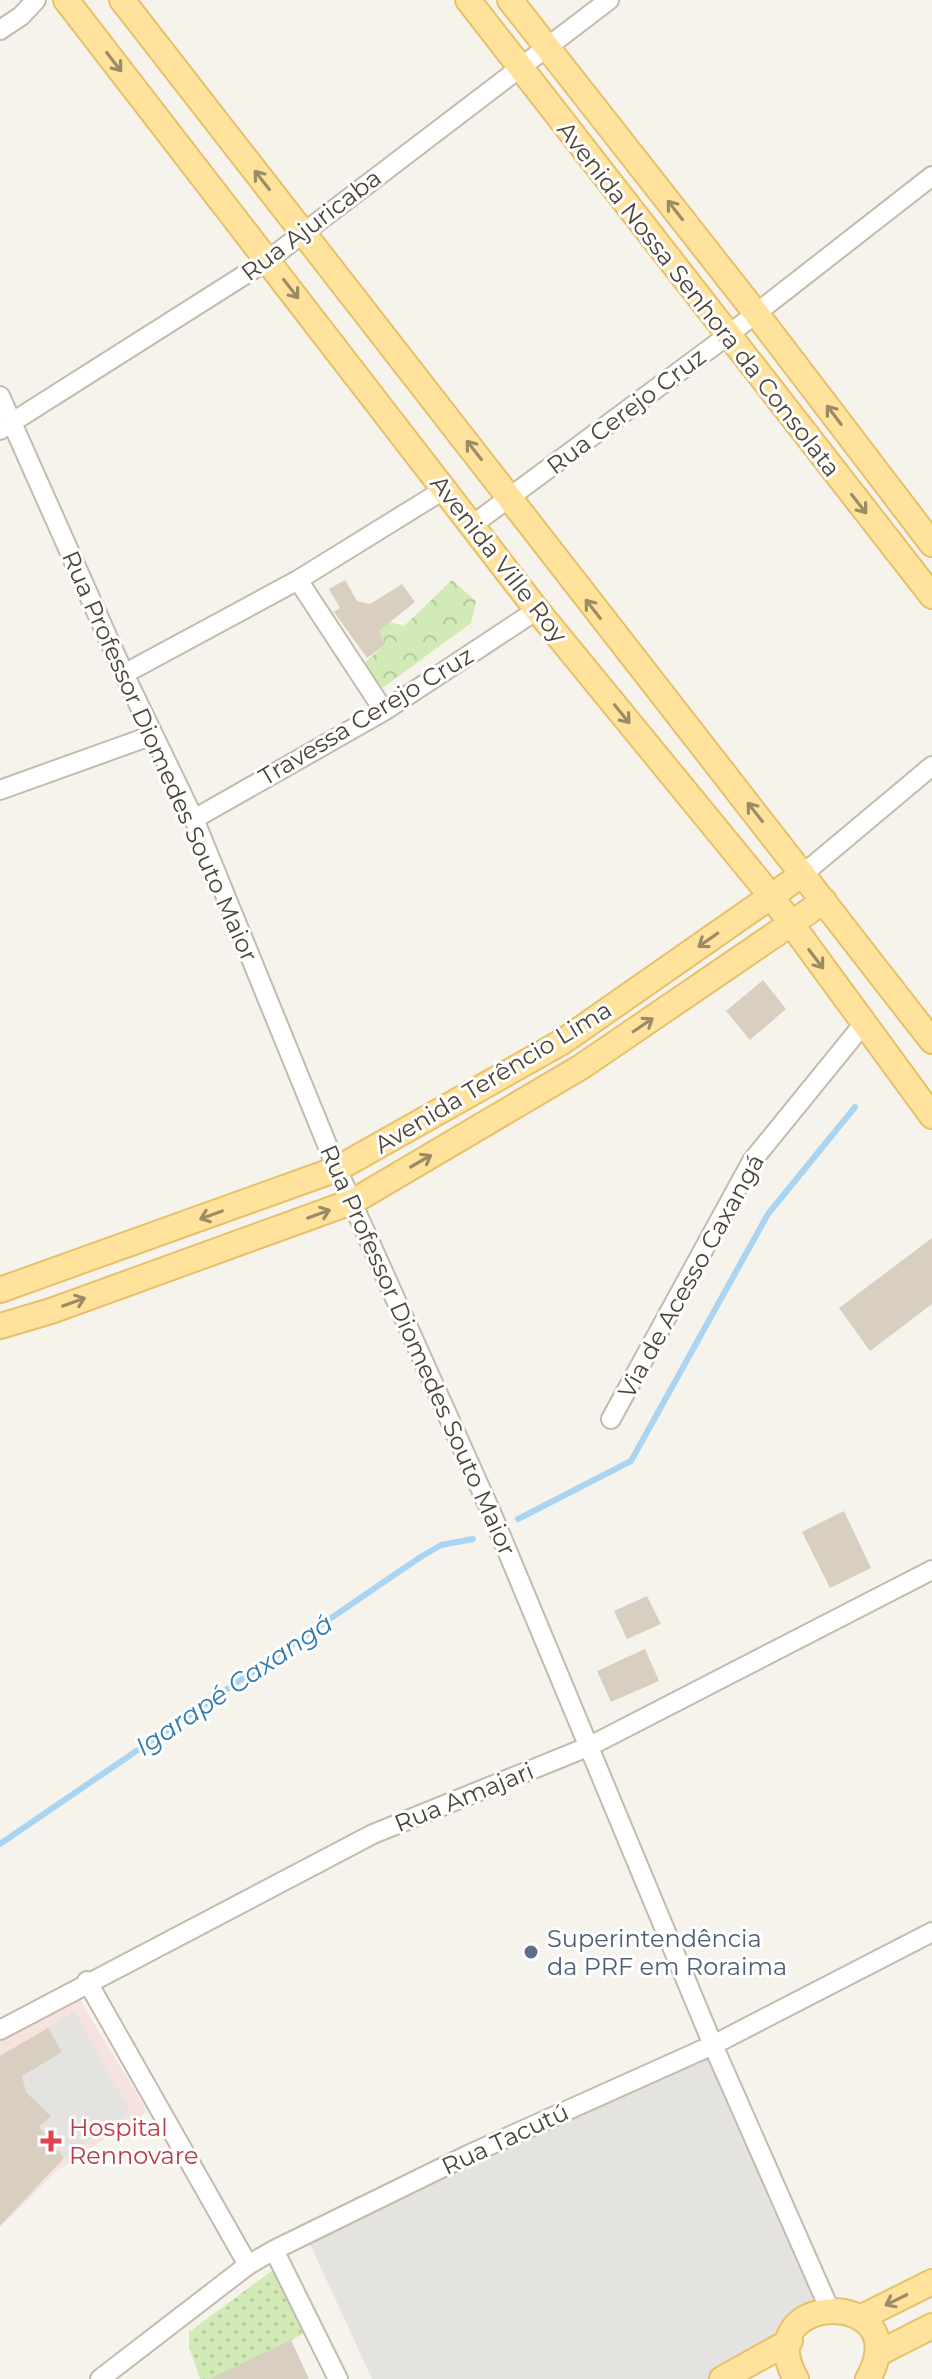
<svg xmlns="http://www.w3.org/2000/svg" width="932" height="2379" viewBox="0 0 932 2379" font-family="Montserrat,sans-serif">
	<defs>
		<pattern id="grass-dots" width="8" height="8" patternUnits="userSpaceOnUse" patternTransform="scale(2)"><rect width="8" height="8" fill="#d2eab5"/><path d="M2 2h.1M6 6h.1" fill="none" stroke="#b6ca9c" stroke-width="1.8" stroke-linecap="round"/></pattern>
		<pattern id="forest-crowns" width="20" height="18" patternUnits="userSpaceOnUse" patternTransform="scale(2)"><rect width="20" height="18" fill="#d2eab5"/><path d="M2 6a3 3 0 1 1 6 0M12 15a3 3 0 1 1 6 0" fill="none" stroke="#b6ca9c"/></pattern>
	</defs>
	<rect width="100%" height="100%" fill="#f6f3ec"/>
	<path fill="#f6e3e0" d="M80,2000l67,111 -89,59 -58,57v-188z"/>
	<path fill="url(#grass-dots)" d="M277,2267l30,65 -94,47h-13l-11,-32v-15z"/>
	<path fill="url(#forest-crowns)" d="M452,580l24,21 -5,22 -90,66 -17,-26 21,-18 -6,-14 11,-9 14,4z"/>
	<path fill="#e5e3e0" d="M75,2012l56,101 -67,45 -35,-23 22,-19 -25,-24 -4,-16 40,-24 -14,-24z
		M711,2044l104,260 -25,37 -72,38h-346l-62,-135 162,-86z"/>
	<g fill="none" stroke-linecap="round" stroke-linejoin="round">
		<path stroke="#a9d4f2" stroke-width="6" d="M518,1519l113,-58 137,-247 87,-107
			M0,1844l419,-286 22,-13 32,-6"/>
	</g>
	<path fill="#d8cfc1" d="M345,580l12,21 13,3 32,-20 13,18 -36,29 6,14 -18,13 -33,-46 6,-4 -11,-19z
		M763,980l23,29 -36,31 -24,-29z
		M932,1238v66l-62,47 -31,-43z
		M844,1511l27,57 -41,20 -28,-56z
		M647,1596l14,28 -34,15 -13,-28z
		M645,1649l14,32 -48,21 -14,-31z
		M48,2028l14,24 -40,24 4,16 25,24 -12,11 25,31 -64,68v-170z
		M291,2340l18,39h-100z"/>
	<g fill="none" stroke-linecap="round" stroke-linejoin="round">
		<defs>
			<path id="minor" d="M0,30l21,-14 15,-16
				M0,396l124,278 70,145 143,350 154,343 222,533 116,263
				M0,430l268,-170 341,-260
				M471,526l256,-190 205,-160
				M298,580l86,131
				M124,674l174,-94 147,-91
				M0,790l153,-55
				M194,819l190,-108 153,-101
				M803,874l129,-108
				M611,1419l141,-258 113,-139
				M87,1981l161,284
				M0,2030l373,-196 217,-88 342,-176
				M274,2250l64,129
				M100,2379l148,-114 26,-15 196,-96 243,-109 219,-113"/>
			<path id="major" d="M66,0l471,610 234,286 161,220
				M122,0l810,1041
				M468,0l464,596
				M510,0l245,312 177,232
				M0,1290l337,-121 225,-127 241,-168
				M0,1326l51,-15 303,-110 227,-134 243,-166
				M860,2318l72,-36
				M877,2354l55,-28
				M722,2379l68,-38
				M796,2379c-50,-89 123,-92 72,0"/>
		</defs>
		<use href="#minor" stroke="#c2bbae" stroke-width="22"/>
		<use href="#major" stroke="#e6c16a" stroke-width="28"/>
		<use href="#minor" stroke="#fff" stroke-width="18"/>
		<use href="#major" stroke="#ffe39c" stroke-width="24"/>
	</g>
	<defs><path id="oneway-shaft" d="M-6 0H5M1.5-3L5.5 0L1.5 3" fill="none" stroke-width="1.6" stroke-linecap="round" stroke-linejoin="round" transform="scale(2)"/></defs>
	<g stroke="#9c8c66">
		<use href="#oneway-shaft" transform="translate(114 62) rotate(52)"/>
		<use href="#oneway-shaft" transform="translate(262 180) rotate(-128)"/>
		<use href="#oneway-shaft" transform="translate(675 210) rotate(-128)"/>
		<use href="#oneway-shaft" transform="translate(291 289) rotate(52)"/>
		<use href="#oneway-shaft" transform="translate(834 415) rotate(-127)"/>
		<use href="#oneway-shaft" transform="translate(474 450) rotate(-128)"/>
		<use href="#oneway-shaft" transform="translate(859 504) rotate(52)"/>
		<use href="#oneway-shaft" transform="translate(593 609) rotate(-128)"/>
		<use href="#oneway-shaft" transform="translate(622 714) rotate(51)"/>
		<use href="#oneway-shaft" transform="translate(755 812) rotate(-128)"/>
		<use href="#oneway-shaft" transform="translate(708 940) rotate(145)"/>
		<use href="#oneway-shaft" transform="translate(816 959) rotate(53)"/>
		<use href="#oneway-shaft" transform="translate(643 1025) rotate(-34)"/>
		<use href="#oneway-shaft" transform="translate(421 1161) rotate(-30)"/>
		<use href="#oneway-shaft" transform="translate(319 1214) rotate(-20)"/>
		<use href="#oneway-shaft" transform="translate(211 1215) rotate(160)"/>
		<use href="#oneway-shaft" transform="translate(74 1302) rotate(-20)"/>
		<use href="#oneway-shaft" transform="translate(896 2300) rotate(154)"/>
	</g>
	<circle fill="#5c6f8a" stroke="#fff" stroke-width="3" cx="531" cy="1952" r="8"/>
	<path fill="#e0444e" stroke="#fff" stroke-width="3" d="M47 2129h8v8h8v8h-8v8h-8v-8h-8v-8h8z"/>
	<g text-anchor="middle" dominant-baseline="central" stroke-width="6" stroke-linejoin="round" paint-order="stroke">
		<g font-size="24" fill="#4b4439" stroke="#fff">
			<text transform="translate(311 225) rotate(-37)">Rua Ajuricaba</text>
			<text transform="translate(699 299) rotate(52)">Avenida Nossa Senhora da Consolata</text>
			<text transform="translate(626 411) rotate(-37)">Rua Cerejo Cruz</text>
			<text transform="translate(499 559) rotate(52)">Avenida Ville Roy</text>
			<text transform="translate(366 716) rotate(-31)">Travessa Cerejo Cruz</text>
			<text transform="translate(160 756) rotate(66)">Rua Professor Diomedes Souto Maior</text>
			<text transform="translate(493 1077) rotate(-31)">Avenida Terêncio Lima</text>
			<text transform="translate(691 1276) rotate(-61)">Via de Acesso Caxangá</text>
			<text transform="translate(418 1350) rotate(66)">Rua Professor Diomedes Souto Maior</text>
			<text transform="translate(464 1797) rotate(-22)">Rua Amajari</text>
			<text transform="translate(505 2139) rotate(-25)">Rua Tacutú</text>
		</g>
		<g font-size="24" fill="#4e5e75" stroke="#fff" text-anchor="start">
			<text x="547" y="1938">Superintendência<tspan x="547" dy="28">da PRF em Roraima</tspan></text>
		</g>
		<g font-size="24" fill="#be3a42" stroke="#fff" text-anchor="start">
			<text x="69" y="2127">Hospital<tspan x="69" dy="28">Rennovare</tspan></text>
		</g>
		<g font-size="26" font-style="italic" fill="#2e7ab2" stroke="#fff">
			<text transform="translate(234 1685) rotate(-34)">Igarapé Caxangá</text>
		</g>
	</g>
</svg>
